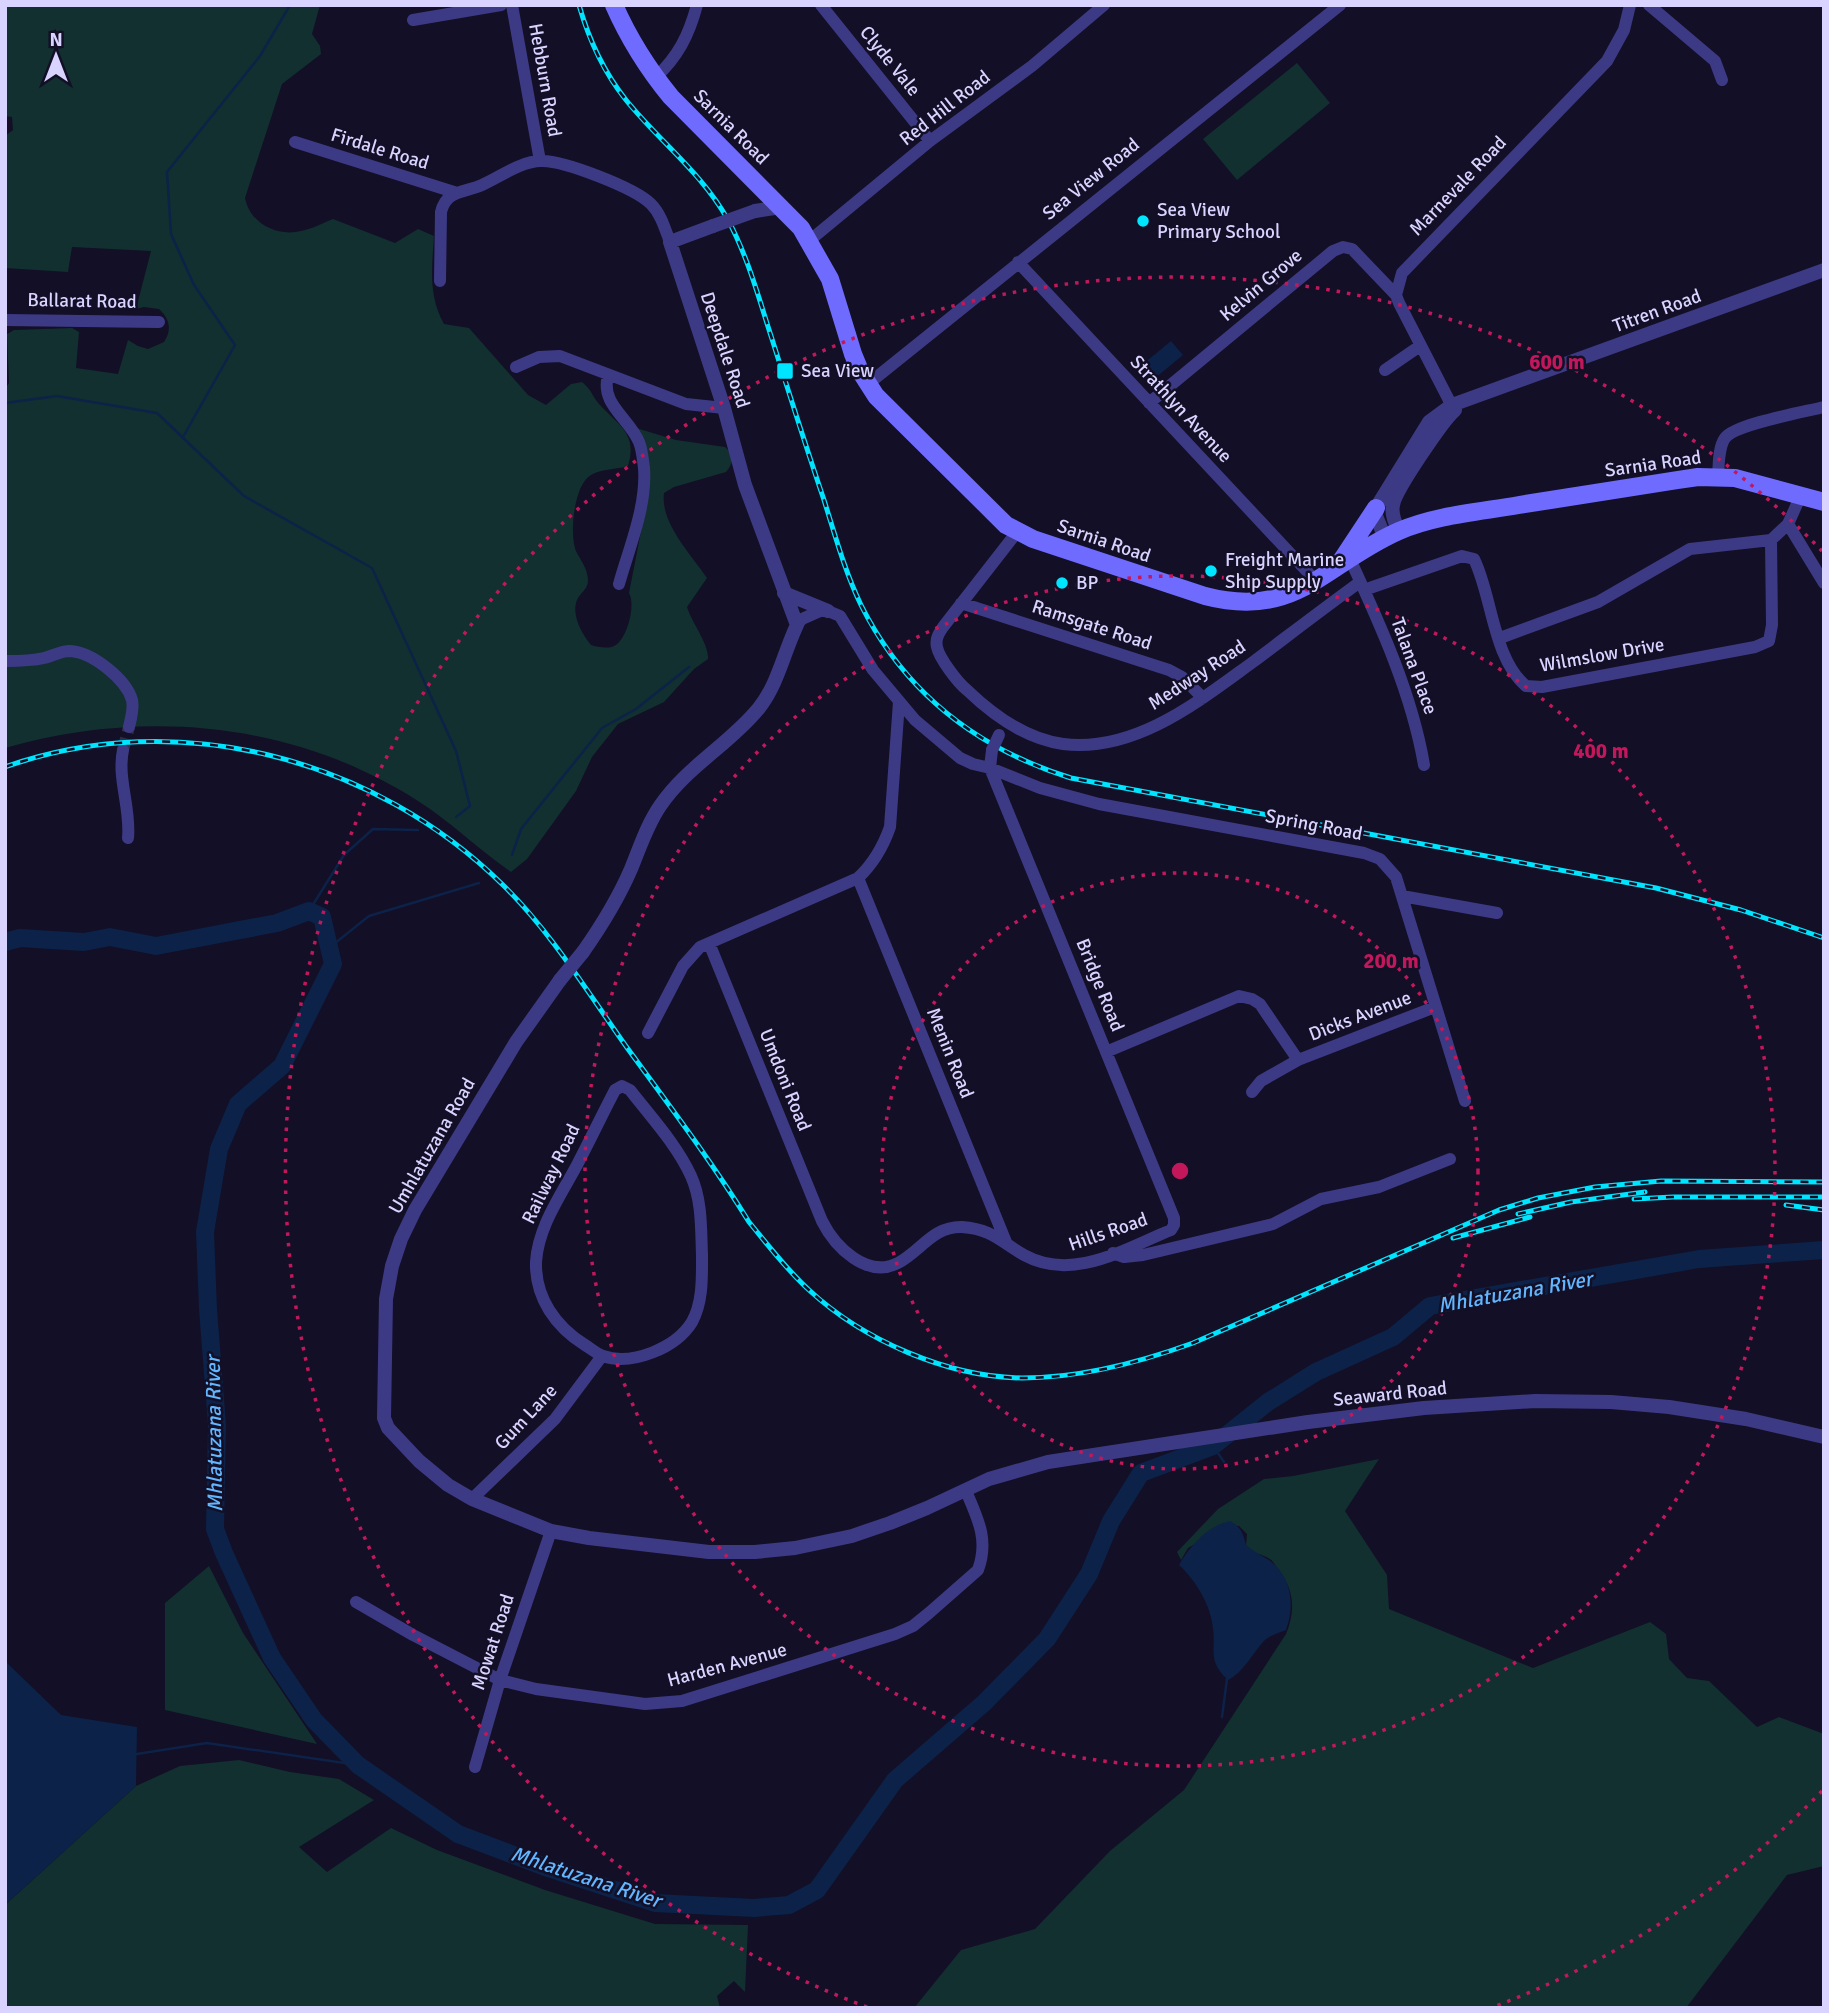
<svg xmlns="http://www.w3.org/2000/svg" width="1829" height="2013" viewBox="0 0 1829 2013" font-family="Signika,sans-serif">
	<rect width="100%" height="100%" fill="#130f26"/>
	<path fill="#12302f" d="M5,5h315l-8,29 8,12 1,8 -39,30 -37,114c5,25 31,39 56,33 11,-2 22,-8 32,-12l62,24 23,-14 16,7c-2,32 -6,59 10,88l25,4 59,67 18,10 25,-21 11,-2c10,8 10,14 17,22 19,21 39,29 29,62 -12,4 -25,2 -37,9 -17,9 -22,59 -15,76 5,10 12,18 12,30 0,8 -8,12 -11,19 -6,15 5,34 14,45 6,2 17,4 23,1 13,-6 22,-41 15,-53l18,-92 -11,-73 40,12 49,7c9,8 9,16 1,25l-52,15 -10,6c-4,30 27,61 43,85l-20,29c5,16 22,37 21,52l-14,10 -30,33 -46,22 -26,33 -16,34 -49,68 -16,13c-32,-22 -60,-50 -93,-71 -123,-79 -273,-93 -413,-53v-359l4,-6 -2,-49 7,-4 58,-2 7,4 -3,36 42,6 10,-34 10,6 10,3 16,-7c8,-12 6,-23 -5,-33l-15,-2 -8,2 15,-58 -79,-4 -4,25 -63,-4v-132l8,-6 -1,-13 -7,-1z
		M1297,63l33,40 -93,77 -34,-41z
		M1379,1459l-34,52 42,64 2,34 144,59 117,-46 16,12 3,25 18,19 22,3 48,46 22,-10 45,17v132l-37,9 -101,133h-772l47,-58 74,-21 75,-78 74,-61 102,-156c9,-22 9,-42 -6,-62 -3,-4 -6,-10 -10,-13 -10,-6 -15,-4 -24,-13l1,-12 -8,-8 -11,-1 -40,23 -7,12 -4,-8 41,-43 46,-30 29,-3z
		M209,1566l34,67 74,111 -152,-34v-107z
		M239,1760l51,12 49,7 35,21 -75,47 28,25 64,-44 46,22 108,40 110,34 93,1 -3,67 -11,-11 -17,15 3,12h-715v-103l131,-119 44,-20z"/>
	<path fill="#0c2248" d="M1171,341l12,14 -29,24 -12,-14z
		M1230,1521c11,6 13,12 16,24 7,6 15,10 23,15 23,16 26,46 17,70 -7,3 -16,5 -22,11 -11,12 -21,32 -36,39 -21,-19 -12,-29 -15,-51 -2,-24 -17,-48 -34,-64 11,-19 28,-39 51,-44z
		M5,1661l56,54 76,12 -1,59 -131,119z"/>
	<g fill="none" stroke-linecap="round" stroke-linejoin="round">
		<path stroke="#0c2248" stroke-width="2.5" d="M5,403l52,-7 100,17 87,83 128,72 84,183 14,55 -14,11
			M183,437l52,-92 -41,-60 -23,-51 -4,-62 93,-116 30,-51
			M512,855l9,-26 81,-101 34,-19 53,-42
			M309,911l35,-56 29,-26 45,1
			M329,948l40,-32 110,-33
			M1213,1446l11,16
			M1222,1717l5,-38
			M137,1754l70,-11 151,22"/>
		<path stroke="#0c2248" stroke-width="18" d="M5,942l15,-4 64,4 26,-5 46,9 121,-23 32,-12 13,6 11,47 -51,102 -44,38 -19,45 -14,83 3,77 9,116 -2,104 9,24 48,105 42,62 44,45 100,69 90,34 107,35 99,5 35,-3 28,-15 78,-110 89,-77 63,-64 42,-65 22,-53 30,-48 72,-27 55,-44 48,-30 77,-35 37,-31 269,-47 125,-9"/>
		<path stroke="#312d47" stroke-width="12" stroke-dasharray="12 6" stroke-linecap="butt" d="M123,750l6,-23"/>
		<path stroke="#3d3a85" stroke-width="12" d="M512,5l28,156
			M821,5l109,136
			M1649,5l66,56 7,19
			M413,20l88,-15
			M655,78c23,-21 34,-43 42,-73
			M295,142l159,50
			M809,241l121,-100 102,-75 72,-61
			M1018,262l298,319
			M440,281l1,-69c5,-22 23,-19 41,-27 18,-8 39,-24 59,-24 22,-1 94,27 110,43 10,10 14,25 19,38
			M5,320l154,2
			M516,367l23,-10 21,-1 126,48 38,4
			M1385,370l35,-24
			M608,376c-8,28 21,42 31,66 3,7 4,18 5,26 3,38 -15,80 -25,116
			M868,384l472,-379
			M1149,403l184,-152 10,-4 9,2 44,46
			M1454,410l-55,-107 -3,-8 6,-22 205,-212 17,-31 6,-25
			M1718,476c1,-11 0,-28 7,-38 10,-14 79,-26 99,-31
			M1788,524l36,59
			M1017,532l-74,95c-4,6 -8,12 -6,20 2,11 21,36 30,43 26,25 58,49 96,54 72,9 136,-43 190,-82 36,-27 71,-54 107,-80
			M1350,559c30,65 62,135 74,206
			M1364,590l98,-34 12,3c18,36 19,100 52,127l16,1 213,-40 14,-6 3,-16 -1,-85
			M961,603l208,67 13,7 21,21
			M797,625l5,-6 18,-8h8l12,5 33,54 42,50 45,38 13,6 17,4 50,20 59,16 265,49 16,6 16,18 69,224
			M1500,638l98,-36 92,-53 81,-9 17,-16 13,-29
			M5,661c13,0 26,0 39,-3 9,-2 16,-7 26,-7 22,1 56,28 62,49 2,9 -1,18 -3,27
			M123,750c-6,29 8,58 5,88
			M858,878l148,364
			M1402,896l95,17
			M709,943l113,278c13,26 45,58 76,42 23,-12 35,-37 64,-36 30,2 39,15 62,28 49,27 100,-6 147,-25l3,-5v-7l-184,-450 2,-18
			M648,1033l35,-67 17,-19 158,-69c16,-15 25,-31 32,-51l9,-125
			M1106,1052l133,-56 13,3 8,5 38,56
			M622,1086l8,4c21,27 47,55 61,86 11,24 10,53 11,79 0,22 1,47 -10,67 -16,26 -60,44 -89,34 -6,-2 -13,-8 -18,-11 -29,-18 -50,-47 -49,-83 2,-35 25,-67 41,-97 13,-25 25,-50 38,-75z
			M1252,1092l9,-11 37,-21 137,-53
			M1113,1253l11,4 19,-2 130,-31 48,-25 58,-12 71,-28
			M472,1499l83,-80 47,-63
			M356,1602l57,33 87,45 36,9 109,15 37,-3 213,-67 18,-8 16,-13 49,-43c11,-30 0,-51 -12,-79
			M475,1767l25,-87 51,-149"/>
		<path stroke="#3d3a85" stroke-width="14" d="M755,211l26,-4
			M1399,531c-4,-8 -8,-17 -6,-26 2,-14 50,-85 62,-95
			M1385,538l-9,-22v-8l53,-86 23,-17 372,-135
			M784,593l44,18
			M583,952c19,-27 35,-53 48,-83 9,-22 16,-44 29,-63 26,-39 70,-62 99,-98 19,-24 25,-56 38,-83l-52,-140 -21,-77 -54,-166 43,-16
			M560,980l-44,62 -101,168 -14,29 -9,27 -6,33 -2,119 4,10 31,33 29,24 24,14 79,32 38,7 120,14h46l40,-4 57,-12 38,-13 37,-15 62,-29 59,-17 260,-40 116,-14 111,-7 76,1 58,5 77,12 78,18"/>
		<path stroke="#6f6bff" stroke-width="18" d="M614,5c15,34 34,64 57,92l130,131 29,51 23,75 7,17 16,25 130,129 27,14 172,57c92,24 119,-32 194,-65 37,-16 80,-19 120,-26 59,-9 119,-19 179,-28l37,1 89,24
			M1341,561l35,-53"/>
		<defs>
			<path id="rail" d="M579,5c10,35 24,66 47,95 33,41 76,73 102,120 20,37 31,79 44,119 17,54 34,108 52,161 11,35 21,72 37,105 44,88 117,144 210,173l585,110 85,22 83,28
				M5,767c173,-61 369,-9 498,118 49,48 85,108 125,164 41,56 84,113 121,173 19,23 37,47 60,68 54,50 138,87 213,88 59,0 116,-15 171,-35l306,-133 39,-12 57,-11 66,-6 163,1
				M1634,1199l39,-2h151
				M1786,1205l38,5
				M1518,1214l53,-12 74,-10
				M1453,1238l77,-21"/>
		</defs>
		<use href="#rail" stroke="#00e5ff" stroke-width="5"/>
		<use href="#rail" stroke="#130f26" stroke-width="2.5" stroke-dasharray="8" stroke-linecap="butt"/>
		<path stroke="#3d3a85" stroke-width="12" d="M992,750l7,-15"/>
		<path stroke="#3d3a85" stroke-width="14" d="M713,226l42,-15
			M560,980l23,-28"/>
	</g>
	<g fill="none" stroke="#c2185b" stroke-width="3.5" stroke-dasharray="3.5 7">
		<circle cx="1180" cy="1171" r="298"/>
		<circle cx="1180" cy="1171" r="595"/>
		<path d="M1822 1791A893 893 0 0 1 1493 2007M867 2007A893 893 0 1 1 1822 551"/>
	</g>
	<g fill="#00e5ff" stroke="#130f26" stroke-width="2.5">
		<circle cx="1143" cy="221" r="7"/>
		<rect x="776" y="362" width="18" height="18" rx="3.5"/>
		<circle cx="1211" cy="571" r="7"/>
		<circle cx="1062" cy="583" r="7"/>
	</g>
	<g text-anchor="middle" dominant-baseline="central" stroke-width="5" stroke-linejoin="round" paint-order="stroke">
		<g font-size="19" fill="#d9d4ff" stroke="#130f26">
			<text transform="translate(890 61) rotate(51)">Clyde Vale</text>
			<text transform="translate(545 80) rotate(80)">Hebburn Road</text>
			<text transform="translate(945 108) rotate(-38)">Red Hill Road</text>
			<text transform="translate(731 127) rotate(45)">Sarnia Road</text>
			<text transform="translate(380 149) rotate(17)">Firdale Road</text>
			<text transform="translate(1091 179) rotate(-39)">Sea View Road</text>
			<text transform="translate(1458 186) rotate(-46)">Marnevale Road</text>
			<text transform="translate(1261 285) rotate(-40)">Kelvin Grove</text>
			<text transform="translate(82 301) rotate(1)">Ballarat Road</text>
			<text transform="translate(1657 311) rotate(-20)">Titren Road</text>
			<text transform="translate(725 350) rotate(72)">Deepdale Road</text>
			<text transform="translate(1181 409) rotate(47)">Strathlyn Avenue</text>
			<text transform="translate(1653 464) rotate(-8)">Sarnia Road</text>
			<text transform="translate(1104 541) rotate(19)">Sarnia Road</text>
			<text transform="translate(1092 625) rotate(18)">Ramsgate Road</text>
			<text transform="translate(1602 655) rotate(-10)">Wilmslow Drive</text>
			<text transform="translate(1414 666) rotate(70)">Talana Place</text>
			<text transform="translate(1197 675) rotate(-33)">Medway Road</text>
			<text transform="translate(1314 825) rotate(11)">Spring Road</text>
			<text transform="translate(1100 985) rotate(68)">Bridge Road</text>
			<text transform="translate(1360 1016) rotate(-21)">Dicks Avenue</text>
			<text transform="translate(950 1053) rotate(68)">Menin Road</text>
			<text transform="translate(785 1080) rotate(68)">Umdoni Road</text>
			<text transform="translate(432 1146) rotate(-60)">Umhlatuzana Road</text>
			<text transform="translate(551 1174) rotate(-64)">Railway Road</text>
			<text transform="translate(1108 1232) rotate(-19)">Hills Road</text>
			<text transform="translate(1390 1394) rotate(-6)">Seaward Road</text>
			<text transform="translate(526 1417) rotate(-47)">Gum Lane</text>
			<text transform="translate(493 1642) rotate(-72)">Mowat Road</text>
			<text transform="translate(727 1665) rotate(-15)">Harden Avenue</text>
		</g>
		<g font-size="19" fill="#d9d4ff" stroke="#130f26" text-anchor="start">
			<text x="1157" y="210">Sea View<tspan x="1157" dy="22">Primary School</tspan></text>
			<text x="801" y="371">Sea View</text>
			<text x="1225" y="560">Freight Marine<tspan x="1225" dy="22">Ship Supply</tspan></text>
			<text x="1076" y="583">BP</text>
		</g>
		<g font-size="21" font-style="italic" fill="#62b6ff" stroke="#130f26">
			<text transform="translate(1515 1292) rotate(-10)">Mhlatuzana River</text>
			<text transform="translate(214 1434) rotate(-91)">Mhlatuzana River</text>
			<text transform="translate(586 1877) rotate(18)">Mhlatuzana River</text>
		</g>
	</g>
	<circle cx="1180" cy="1171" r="10" fill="#c2185b" stroke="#130f26" stroke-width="3.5"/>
	<g font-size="21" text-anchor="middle" font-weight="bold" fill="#c2185b" stroke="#130f26" stroke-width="5" stroke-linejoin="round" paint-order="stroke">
		<text x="1557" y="369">600 m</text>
		<text x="1601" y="758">400 m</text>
		<text x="1391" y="968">200 m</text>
	</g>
	<rect width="1829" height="2013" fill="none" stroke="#d9d4ff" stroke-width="14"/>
	<g transform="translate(56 56)" stroke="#130f26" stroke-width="5" paint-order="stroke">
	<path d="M0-5L12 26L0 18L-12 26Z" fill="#d9d4ff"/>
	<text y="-10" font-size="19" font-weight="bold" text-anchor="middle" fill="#d9d4ff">N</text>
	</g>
</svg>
